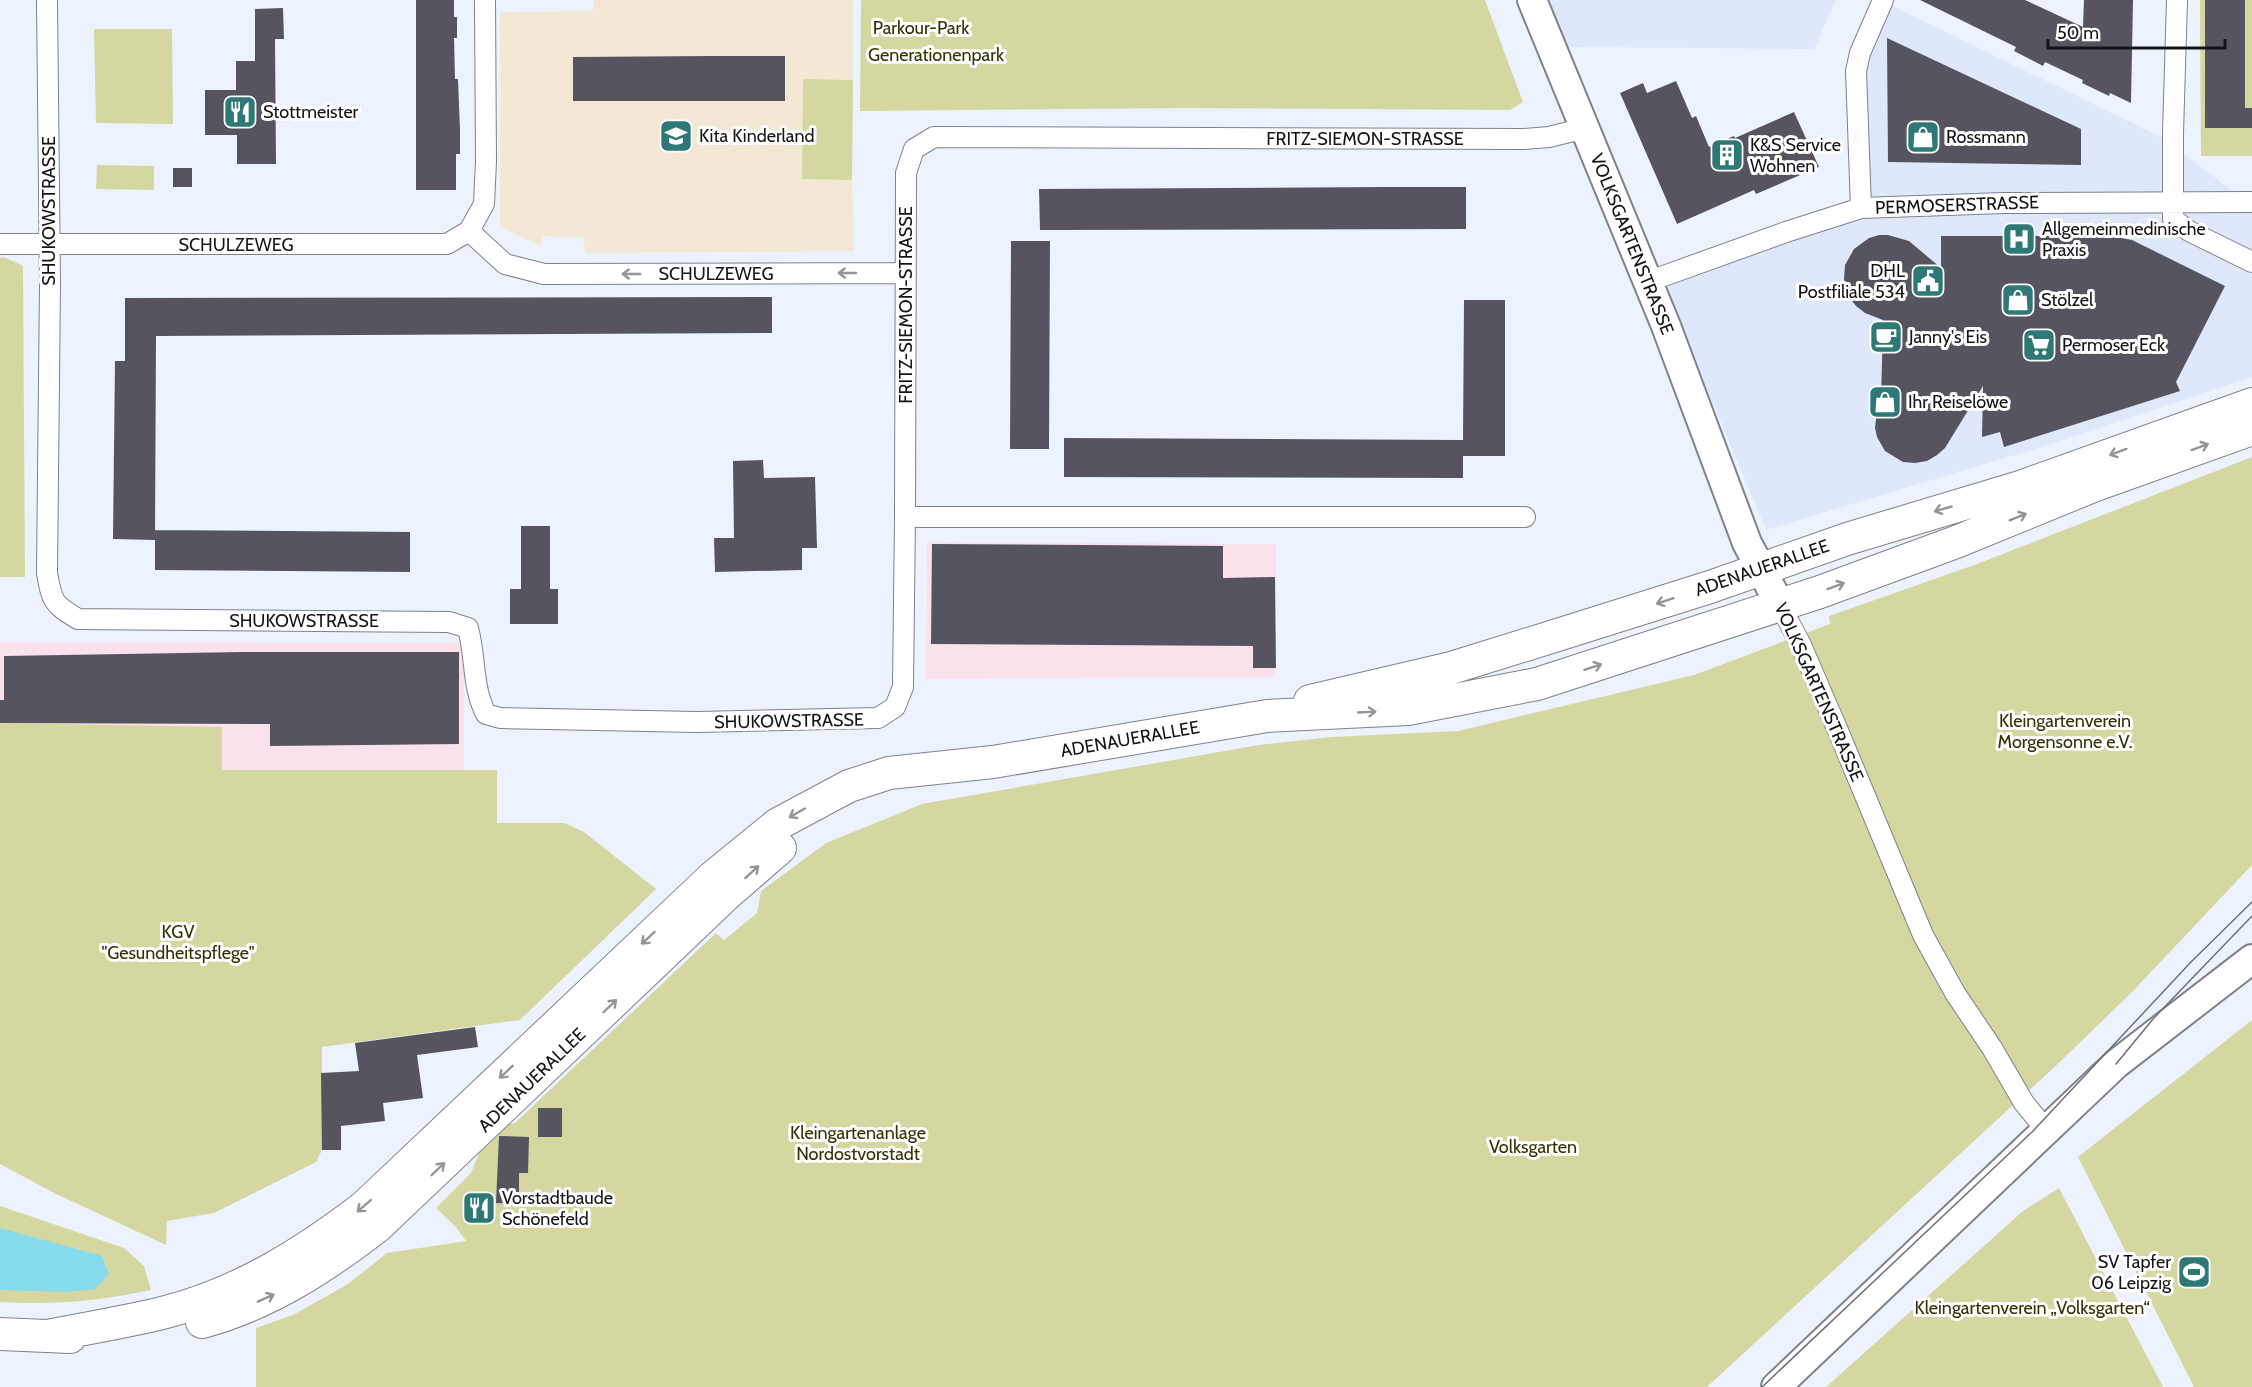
<svg xmlns="http://www.w3.org/2000/svg" width="2252" height="1387" viewBox="0 0 2252 1387" font-family="Cabin,sans-serif">
	<rect width="100%" height="100%" fill="#edf3fe"/>
	<path fill="#dee8fa" d="M1547,0h289l-22,49 -249,-2z
		M1889,4l276,135 87,67v171l-217,72 -269,81 -108,-258 210,-71 -4,-139z"/>
	<path fill="#fae1ec" d="M927,542l349,2 -1,133 -349,2z
		M0,642l464,1v127h-242v-43l-222,-1z"/>
	<path fill="#f3e8d3" d="M594,0h259l-1,180 2,71 -269,2 -1,-15 -41,-2 -2,10 -41,-19v-215l93,-1z"/>
	<path fill="#d4d8a0" d="M861,0h624l38,102 -13,8 -325,-2 -325,3z
		M2200,0h52v156h-51z
		M94,29h78l1,95 -77,-1z
		M803,79l50,1 -1,100 -50,-1z
		M97,165l57,1v24l-58,-1z
		M4,257l19,9 2,311h-25v-319z
		M2252,457v408l-120,127 -70,68 -355,327h-1451v-59l37,-13 55,-31 39,-31 79,-12 -10,-14 -20,-19 35,-35 12,-29 22,-19 10,-2 201,-190 8,7 33,-27 4,-22 65,-48 96,-39 337,-59 72,-8 127,-6 236,-56 136,-51 -1,-8 148,-52z
		M0,723l222,4v43h275v53h67l20,9 72,57 -136,131 -198,27v103l-6,12 -102,51 -47,8 -1,24 -112,-52 -54,-29z
		M2252,1020v367h-58l-116,-230z
		M2059,1188l104,199h-337l197,-176z
		M0,1206l124,42 20,18 7,24c-52,11 -98,15 -151,12z"/>
	<path fill="#86dbec" d="M0,1228l102,28 7,18 -14,15 -28,3 -67,-2z"/>
	<path fill="#56545e" d="M416,0h38v17h3v21h-3l1,41h3l2,51v24h-4v36h-40z
		M1920,0h105l58,27 1,-27h49l-2,103 -21,-10 -1,3 -27,-13 1,-3 -38,-18 -2,4 -29,-15 2,-4z
		M2205,0h40v108h7v20h-47z
		M283,8l1,31h-9l1,125h-39v-29h-32v-45h31v-29h19v-52z
		M1887,38l194,91v36l-193,-3z
		M711,56h74v45h-212v-44z
		M1676,81l16,37 4,-2 13,31 25,-11 1,2 59,-26 25,55 -63,27 -2,-4 -77,34 -57,-131 23,-10 4,10z
		M173,168h19v19h-19z
		M1387,187h79v42l-426,1 -1,-41z
		M1879,235h9l21,6 32,27v-32h170l21,4 93,46 -49,96 4,9 -176,56 -4,-15 -18,5 1,-51 -38,62 -8,7 -10,6 -12,2 -12,-1 -18,-11 -8,-14 -2,-9 2,-17 4,-9 2,-82 -18,-7 -9,-7 -7,-9 -5,-18 1,-14 9,-16 15,-11z
		M1011,241h39l-1,208h-39z
		M772,297v36l-616,3 -1,204 -42,-1 2,-178h10v-63z
		M1464,300h41v156h-42v22l-399,-1v-39l399,2z
		M763,460l1,18 51,-1 2,71h-15v22l-87,2 -1,-34h20l-1,-77z
		M521,526h29v63h8v35h-48v-35h11z
		M155,530l255,2v40l-255,-2z
		M932,544l291,2v32l52,-1 1,91h-23v-22l-322,-2z
		M243,652h216v92l-189,2v-22l-270,-1v-23h4v-44z
		M475,1027l3,20 -61,8 6,43 -40,5 2,18 -44,5v24h-19l-1,-77 38,-2 -4,-28z
		M538,1108h24v29h-24z
		M499,1136l30,1 -1,36h-9v31l-23,-1z
		M492,1197l3,19 -29,4 -2,-20z"/>
	<g fill="none" stroke-linecap="round" stroke-linejoin="round">
		<defs>
			<path id="minor" d="M47,0l3,283 -3,290c5,29 6,31 31,46l371,3 19,6c8,30 4,59 18,86l14,4 197,4 181,-4 17,-11 8,-20 2,-170
				M2177,0l-4,133v86l16,12 63,31
				M1861,208l-5,-137 4,-18 23,-53
				M469,231l36,33 39,10 362,-1
				M0,244h447l22,-13 15,-27 2,-43 -1,-161
				M1647,282l139,-50 75,-24 143,-5 248,-1
				M1525,517h-620l1,-344 8,-24 20,-12 589,2 26,-2 36,-9
				M1780,605l21,40 38,88 84,202 32,58 37,55 32,55 23,28"/>
			<path id="secondary" d="M1532,0l134,326 81,217 33,62
				M1776,1387l340,-323 136,-105"/>
			<path id="primary" d="M1310,701l141,-33 97,-30 162,-51 137,-48 173,-52 232,-83
				M202,1322c67,-18 123,-55 177,-97l348,-331 53,-46
				M0,1334l70,3
				M48,1336c39,-8 79,-14 118,-24 74,-19 138,-59 198,-105l349,-330 65,-53 71,-38 40,-13 104,-11 274,-46 141,-7 129,-25 283,-92 136,-50 137,-56 159,-57"/>
		</defs>
		<use href="#minor" stroke="#7d828c" stroke-width="22"/>
		<use href="#secondary" stroke="#7d828c" stroke-width="32"/>
		<use href="#primary" stroke="#7d828c" stroke-width="34"/>
		<use href="#minor" stroke="#fff" stroke-width="20"/>
		<use href="#secondary" stroke="#fff" stroke-width="28"/>
		<use href="#primary" stroke="#fff" stroke-width="32"/>
		<path stroke="#6d7077" stroke-width="1.5" d="M2116,1064l37,-45 99,-103
			M1762,1387l271,-256 158,-169 61,-60"/>
	</g>
	<defs><path id="oneway-shaft" d="M-6 0H5M1.5-3L5.5 0L1.5 3" fill="none" stroke-width="1.6" stroke-linecap="round" stroke-linejoin="round" transform="scale(1.5)"/></defs>
	<g stroke="#949597">
		<use href="#oneway-shaft" transform="translate(847 273) rotate(180)"/>
		<use href="#oneway-shaft" transform="translate(631 274) rotate(180)"/>
		<use href="#oneway-shaft" transform="translate(2200 447) rotate(-20)"/>
		<use href="#oneway-shaft" transform="translate(2118 452) rotate(160)"/>
		<use href="#oneway-shaft" transform="translate(1943 509) rotate(164)"/>
		<use href="#oneway-shaft" transform="translate(2018 517) rotate(-22)"/>
		<use href="#oneway-shaft" transform="translate(1836 586) rotate(-20)"/>
		<use href="#oneway-shaft" transform="translate(1665 601) rotate(162)"/>
		<use href="#oneway-shaft" transform="translate(1593 667) rotate(-18)"/>
		<use href="#oneway-shaft" transform="translate(1367 712) rotate(-3)"/>
		<use href="#oneway-shaft" transform="translate(797 813) rotate(150)"/>
		<use href="#oneway-shaft" transform="translate(752 872) rotate(-42)"/>
		<use href="#oneway-shaft" transform="translate(648 938) rotate(137)"/>
		<use href="#oneway-shaft" transform="translate(610 1006) rotate(-44)"/>
		<use href="#oneway-shaft" transform="translate(506 1072) rotate(137)"/>
		<use href="#oneway-shaft" transform="translate(438 1169) rotate(-44)"/>
		<use href="#oneway-shaft" transform="translate(364 1206) rotate(139)"/>
		<use href="#oneway-shaft" transform="translate(266 1298) rotate(-24)"/>
	</g>
	<defs>
		<symbol id="restaurant-square" viewBox="-11 -11 22 22"><rect x="-9" y="-9" width="18" height="18" rx="4" fill="#2e7876" stroke="#fff"/><path d="M-5-6h1v4h1v-4h1v4h1v-4h1v5L-1.5 .5V6h-2V.5L-5-1ZM5-6V6H3V1.5H1.5Q1.5-4 5-6Z" fill="#fff"/></symbol>
		<symbol id="school-square" viewBox="-11 -11 22 22"><rect x="-9" y="-9" width="18" height="18" rx="4" fill="#2e7876" stroke="#fff"/><path d="M0-5L7-2L0 1L-7-2ZM-4 1L0 2.5L4 1V4Q0 6-4 4Z" fill="#fff"/></symbol>
		<symbol id="shop-square" viewBox="-11 -11 22 22"><rect x="-9" y="-9" width="18" height="18" rx="4" fill="#2e7876" stroke="#fff"/><path d="M-5-2.5h2.3a2.7 3.5 0 0 1 5.4 0H5L5.5 6h-11ZM-1.5-2.5h3a1.5 2.3 0 0 0-3 0Z" fill="#fff"/></symbol>
		<symbol id="building-square" viewBox="-11 -11 22 22"><rect x="-9" y="-9" width="18" height="18" rx="4" fill="#2e7876" stroke="#fff"/><path d="M-4-6H4V6H1V3H-1V6H-4ZM-2.5-4.3h1.7v1.8h-1.7ZM.8-4.3h1.7v1.8H.8ZM-2.5-1h1.7V.8h-1.7ZM.8-1h1.7V.8H.8Z" fill="#fff"/></symbol>
		<symbol id="hospital-square" viewBox="-11 -11 22 22"><rect x="-9" y="-9" width="18" height="18" rx="4" fill="#2e7876" stroke="#fff"/><path d="M-5-5h3v3.5h4V-5h3V5h-3V1.5h-4V5h-3Z" fill="#fff"/></symbol>
		<symbol id="civic-square" viewBox="-11 -11 22 22"><rect x="-9" y="-9" width="18" height="18" rx="4" fill="#2e7876" stroke="#fff"/><path d="M-.6-6.5H3V-4.5H.6V-3L4-1V1h2V6H-6V1h2V-1L-.6-3ZM-1.2 2.5V6h2.4V2.5Z" fill="#fff"/></symbol>
		<symbol id="cafe-square" viewBox="-11 -11 22 22"><rect x="-9" y="-9" width="18" height="18" rx="4" fill="#2e7876" stroke="#fff"/><path d="M-5.5-4.5H6V0H3Q3 3.5 0 3.5H-2.5Q-5.5 3.5-5.5 0ZM3-3.2v2h1.7v-2ZM-6 4.5H4V6H-6Z" fill="#fff"/></symbol>
		<symbol id="supermarket-square" viewBox="-11 -11 22 22"><rect x="-9" y="-9" width="18" height="18" rx="4" fill="#2e7876" stroke="#fff"/><path d="M-6-5.5h2.5l.6 2H6L4.5 2H-2.5L-4.4-4H-6ZM-1.5 3.2a1.3 1.3 0 1 0 .1 0ZM3 3.2a1.3 1.3 0 1 0 .1 0Z" fill="#fff"/></symbol>
		<symbol id="stadium-square" viewBox="-11 -11 22 22"><rect x="-9" y="-9" width="18" height="18" rx="4" fill="#2e7876" stroke="#fff"/><path d="M0-5a6.5 5 0 1 0 0 10a6.5 5 0 1 0 0-10ZM-3.5-1.8h7v3.6h-7Z" fill="#fff"/></symbol>
	</defs>
	<g fill-rule="evenodd">
		<use href="#restaurant-square" x="221" y="93" width="38" height="38"/>
		<use href="#school-square" x="657" y="117" width="38" height="38"/>
		<use href="#shop-square" x="1904" y="118" width="38" height="38"/>
		<use href="#building-square" x="1708" y="136" width="38" height="38"/>
		<use href="#hospital-square" x="2000" y="220" width="38" height="38"/>
		<use href="#civic-square" x="1909" y="262" width="38" height="38"/>
		<use href="#shop-square" x="1999" y="281" width="38" height="38"/>
		<use href="#cafe-square" x="1867" y="318" width="38" height="38"/>
		<use href="#supermarket-square" x="2020" y="326" width="38" height="38"/>
		<use href="#shop-square" x="1866" y="383" width="38" height="38"/>
		<use href="#restaurant-square" x="460" y="1189" width="38" height="38"/>
		<use href="#stadium-square" x="2175" y="1253" width="38" height="38"/>
	</g>
	<g text-anchor="middle" dominant-baseline="central" stroke-width="6" stroke-linejoin="round" paint-order="stroke">
		<g font-size="18" fill="#313200" stroke="#fff">
			<text x="921" y="28">Parkour-Park</text>
			<text x="936" y="55">Generationenpark</text>
			<text x="2065" y="721">Kleingartenverein<tspan x="2065" dy="21">Morgensonne e.V.</tspan></text>
			<text x="178" y="932">KGV<tspan x="178" dy="21">"Gesundheitspflege"</tspan></text>
			<text x="858" y="1133">Kleingartenanlage<tspan x="858" dy="21">Nordostvorstadt</tspan></text>
			<text x="1533" y="1147">Volksgarten</text>
			<text x="2032" y="1308">Kleingartenverein „Volksgarten“</text>
		</g>
		<g font-size="18" fill="#121417" stroke="#fff" text-anchor="start">
			<text x="263" y="112">Stottmeister</text>
			<text x="699" y="136">Kita Kinderland</text>
			<text x="1946" y="137">Rossmann</text>
			<text x="1750" y="145">K&amp;S Service<tspan x="1750" dy="21">Wohnen</tspan></text>
			<text x="2042" y="229">Allgemeinmedinische<tspan x="2042" dy="21">Praxis</tspan></text>
			<text x="1905" y="271" text-anchor="end">DHL<tspan x="1905" dy="21">Postfiliale 534</tspan></text>
			<text x="2041" y="300">Stölzel</text>
			<text x="1909" y="337">Janny's Eis</text>
			<text x="2062" y="345">Permoser Eck</text>
			<text x="1908" y="402">Ihr Reiselöwe</text>
			<text x="502" y="1198">Vorstadtbaude<tspan x="502" dy="21">Schönefeld</tspan></text>
			<text x="2171" y="1262" text-anchor="end">SV Tapfer<tspan x="2171" dy="21">06 Leipzig</tspan></text>
		</g>
		<g font-size="18" fill="#121417" stroke="#fff">
			<text x="1365" y="139">FRITZ-SIEMON-STRASSE</text>
			<text transform="translate(1957 205) rotate(-2)">PERMOSERSTRASSE</text>
			<text transform="translate(49 211) rotate(-90)">SHUKOWSTRASSE</text>
			<text transform="translate(1632 244) rotate(68)">VOLKSGARTENSTRASSE</text>
			<text x="236" y="245">SCHULZEWEG</text>
			<text x="716" y="274">SCHULZEWEG</text>
			<text transform="translate(906 305) rotate(-90)">FRITZ-SIEMON-STRASSE</text>
			<text transform="translate(1762 568) rotate(-19)">ADENAUERALLEE</text>
			<text x="304" y="621">SHUKOWSTRASSE</text>
			<text transform="translate(1819 692) rotate(66)">VOLKSGARTENSTRASSE</text>
			<text transform="translate(789 721) rotate(-1)">SHUKOWSTRASSE</text>
			<text transform="translate(1130 739) rotate(-10)">ADENAUERALLEE</text>
			<text transform="translate(532 1080) rotate(-44)">ADENAUERALLEE</text>
		</g>
	</g>
	<path d="M2048 39v9h177v-9" fill="none" stroke="#121417" stroke-width="3"/>
	<text x="2057" y="39" font-size="18" fill="#121417" stroke="#ffffff" stroke-width="4.5" paint-order="stroke">50 m</text>
</svg>
